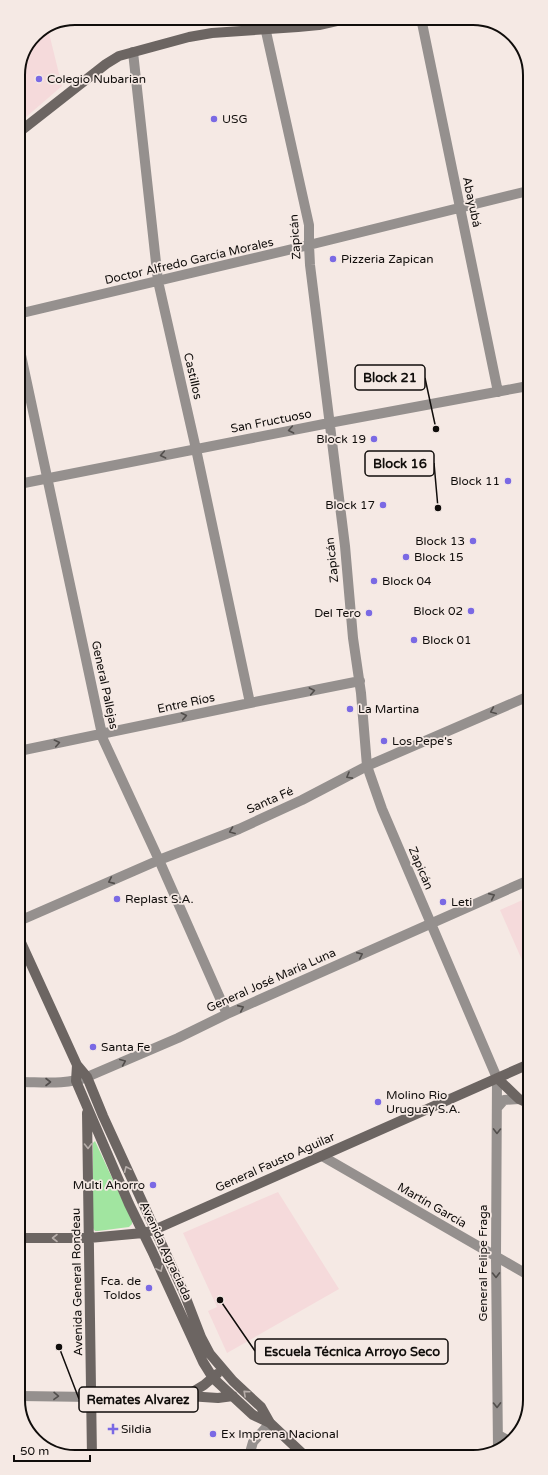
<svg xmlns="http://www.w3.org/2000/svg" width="548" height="1475" viewBox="0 0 548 1475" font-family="'Varela Round',sans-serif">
	<rect width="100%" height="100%" fill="#f5e9e4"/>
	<path fill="#f5dadb" d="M48,29l14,57 -44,38v-53l17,-37z
		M529,897v79l-29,-66z
		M278,1192l61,97 -112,64 -19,-42 9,-4 -34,-74z"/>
	<path fill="#a1e5a0" d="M95,1141l37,80v3l-3,3 -31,4h-3l-2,-3v-85z"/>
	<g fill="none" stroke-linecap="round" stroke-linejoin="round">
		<path stroke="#95908e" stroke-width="10" d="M263,18l46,207v20l1,20 35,281 8,92 8,55 6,73 15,43 115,269 -1,179 2,192
			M421,18l77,374
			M133,52l25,229 38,168 54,254
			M18,314l291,-69 219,-54
			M18,341l85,398 56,121 68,154
			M19,484l310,-61 199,-37
			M19,751l231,-48 110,-22
			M19,921l140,-61 80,-31 63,-29 65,-34 162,-70
			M20,1082c22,0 46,3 67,-5l91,-39 49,-24 302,-134
			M497,1108l7,-8 15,-1
			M322,1156l208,120
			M20,1396l72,1
			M498,1435l11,6
			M249,1456l4,-14 17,-19"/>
		<path stroke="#6c6562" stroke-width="10" d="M18,133l88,-69 13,-8 70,-19 23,-4 86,-6 21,-2 31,-7
			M19,938l58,127 10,12 16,39 81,177 17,44 9,17 23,27 28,26 9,16
			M77,1065l-1,16 53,123 23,47 51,111 10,16 40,37 17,8 35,33
			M497,1078l22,21 11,5
			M87,1113l5,344
			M20,1238h69l54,-5 11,-3 375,-166
			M188,1396l30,2 15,-2
			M92,1397l94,-1 18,-11 13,-11"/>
	</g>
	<defs><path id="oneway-chevron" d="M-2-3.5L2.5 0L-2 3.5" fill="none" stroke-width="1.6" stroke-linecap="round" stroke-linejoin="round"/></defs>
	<g stroke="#524e4c">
		<use href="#oneway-chevron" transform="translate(291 430) rotate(169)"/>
		<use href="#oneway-chevron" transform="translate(163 455) rotate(169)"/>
		<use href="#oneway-chevron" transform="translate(312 691) rotate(-11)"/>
		<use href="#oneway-chevron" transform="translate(493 711) rotate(157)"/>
		<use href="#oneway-chevron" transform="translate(184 716) rotate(-12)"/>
		<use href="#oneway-chevron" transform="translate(57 743) rotate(-12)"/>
		<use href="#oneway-chevron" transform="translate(349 776) rotate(151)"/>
		<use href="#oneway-chevron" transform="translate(232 831) rotate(159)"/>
		<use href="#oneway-chevron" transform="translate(111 881) rotate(156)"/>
		<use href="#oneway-chevron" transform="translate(492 896) rotate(-24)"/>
		<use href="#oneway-chevron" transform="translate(360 955) rotate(-24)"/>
		<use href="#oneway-chevron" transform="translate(241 1008) rotate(-24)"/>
		<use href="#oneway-chevron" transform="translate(123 1062) rotate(-23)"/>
		<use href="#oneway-chevron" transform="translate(48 1082)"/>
		<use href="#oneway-chevron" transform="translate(497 1131) rotate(91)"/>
		<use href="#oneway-chevron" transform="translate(496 1275) rotate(89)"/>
		<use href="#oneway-chevron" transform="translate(56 1396) rotate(1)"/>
		<use href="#oneway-chevron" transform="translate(497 1405) rotate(89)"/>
	</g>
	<g stroke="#b7aeaa">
		<use href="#oneway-chevron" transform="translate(88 1146) rotate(89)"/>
		<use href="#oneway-chevron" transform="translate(127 1169) rotate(-114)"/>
		<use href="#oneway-chevron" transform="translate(55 1238) rotate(180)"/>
		<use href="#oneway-chevron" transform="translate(160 1269) rotate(65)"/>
		<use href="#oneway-chevron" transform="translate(246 1393) rotate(-138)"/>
	</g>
	<g fill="#7a69e4" stroke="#f5e9e4" stroke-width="1.5">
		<circle cx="39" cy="79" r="4"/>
		<circle cx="214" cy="119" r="4"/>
		<circle cx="333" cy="259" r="4"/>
		<circle cx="374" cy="439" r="4"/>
		<circle cx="508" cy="481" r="4"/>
		<circle cx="383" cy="505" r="4"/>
		<circle cx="473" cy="541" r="4"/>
		<circle cx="406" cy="557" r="4"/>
		<circle cx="374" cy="581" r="4"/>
		<circle cx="471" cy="611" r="4"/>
		<circle cx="369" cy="613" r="4"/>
		<circle cx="414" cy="640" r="4"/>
		<circle cx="350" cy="709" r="4"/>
		<circle cx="384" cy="741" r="4"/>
		<circle cx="117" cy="899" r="4"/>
		<circle cx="443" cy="902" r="4"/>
		<circle cx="93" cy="1047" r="4"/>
		<circle cx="378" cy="1102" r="4"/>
		<circle cx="153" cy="1185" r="4"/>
		<circle cx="149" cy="1288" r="4"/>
		<path d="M111 1423h4v4h4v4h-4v4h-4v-4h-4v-4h4z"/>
		<circle cx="213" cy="1434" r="4"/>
	</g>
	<g text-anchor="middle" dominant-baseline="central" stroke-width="3.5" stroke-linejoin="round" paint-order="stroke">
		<g font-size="12" fill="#100d0b" stroke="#f5e9e4" text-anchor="start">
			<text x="47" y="79">Colegio Nubarian</text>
			<text x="222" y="119">USG</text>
			<text x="341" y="259">Pizzeria Zapican</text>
			<text x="366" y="439" text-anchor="end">Block 19</text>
			<text x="500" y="481" text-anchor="end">Block 11</text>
			<text x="375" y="505" text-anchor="end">Block 17</text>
			<text x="465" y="541" text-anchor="end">Block 13</text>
			<text x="414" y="557">Block 15</text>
			<text x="382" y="581">Block 04</text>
			<text x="463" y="611" text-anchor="end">Block 02</text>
			<text x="361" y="613" text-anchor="end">Del Tero</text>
			<text x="422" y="640">Block 01</text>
			<text x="358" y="709">La Martina</text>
			<text x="392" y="741">Los Pepe's</text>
			<text x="125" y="899">Replast S.A.</text>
			<text x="451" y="902">Leti</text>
			<text x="101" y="1047">Santa Fe</text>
			<text x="386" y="1095">Molino Rio<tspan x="386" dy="14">Uruguay S.A.</tspan></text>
			<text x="145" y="1185" text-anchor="end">Multi Ahorro</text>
			<text x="141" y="1281" text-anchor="end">Fca. de<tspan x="141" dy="14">Toldos</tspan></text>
			<text x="121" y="1429">Sildia</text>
			<text x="221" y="1434">Ex Imprena Nacional</text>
		</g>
		<g font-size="12" fill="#100d0b" stroke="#f5e9e4">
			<text transform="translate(472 202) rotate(78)">Abayubá</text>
			<text transform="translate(295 237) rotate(-94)">Zapicán</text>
			<text transform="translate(189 261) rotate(-13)">Doctor Alfredo García Morales</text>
			<text transform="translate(193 376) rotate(77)">Castillos</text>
			<text transform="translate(271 421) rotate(-11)">San Fructuoso</text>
			<text transform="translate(332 560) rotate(-96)">Zapicán</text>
			<text transform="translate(105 685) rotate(78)">General Pallejas</text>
			<text transform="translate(186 703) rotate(-12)">Entre Ríos</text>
			<text transform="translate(270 800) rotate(-24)">Santa Fé</text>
			<text transform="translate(421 868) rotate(67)">Zapicán</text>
			<text transform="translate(271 980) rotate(-24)">General José María Luna</text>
			<text transform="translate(275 1162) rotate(-24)">General Fausto Aguilar</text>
			<text transform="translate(432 1205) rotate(30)">Martín García</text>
			<text transform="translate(166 1251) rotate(65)">Avenida Agraciada</text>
			<text transform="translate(483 1263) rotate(-90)">General Felipe Fraga</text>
			<text transform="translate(77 1282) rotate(-91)">Avenida General Rondeau</text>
		</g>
	</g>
	<path d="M0 0H548V1475H0ZM75 25H473A50 50 0 0 1 523 75V1400A50 50 0 0 1 473 1450H75A50 50 0 0 1 25 1400V75A50 50 0 0 1 75 25Z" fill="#f5e9e4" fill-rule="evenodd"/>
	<path fill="none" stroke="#100d0b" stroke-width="2" d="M75 25H473A50 50 0 0 1 523 75V1400A50 50 0 0 1 473 1450H75A50 50 0 0 1 25 1400V75A50 50 0 0 1 75 25Z"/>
	<path fill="none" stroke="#100d0b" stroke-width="1.5" d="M436 429L425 378M438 508L434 463M220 1300L255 1351M59 1347L79 1399"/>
	<g fill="#100d0b" stroke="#f5e9e4" stroke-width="1.5">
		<circle cx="436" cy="429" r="4"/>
		<circle cx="438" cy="508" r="4"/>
		<circle cx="220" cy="1300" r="4"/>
		<circle cx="59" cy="1347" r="4"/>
	</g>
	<g fill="#f5e9e4" stroke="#100d0b" stroke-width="1.5">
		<rect x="355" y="365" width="70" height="25" rx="4"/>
		<rect x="365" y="451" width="69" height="25" rx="4"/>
		<rect x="255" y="1339" width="193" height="25" rx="4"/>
		<rect x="79" y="1387" width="119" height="25" rx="4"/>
	</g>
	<g font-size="13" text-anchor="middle" font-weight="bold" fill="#100d0b">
		<text x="390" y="382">Block 21</text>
		<text x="400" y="468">Block 16</text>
		<text x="352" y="1356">Escuela Técnica Arroyo Seco</text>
		<text x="138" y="1404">Remates Alvarez</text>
	</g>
	<path d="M14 1455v6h76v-6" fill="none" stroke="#100d0b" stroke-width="2"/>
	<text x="20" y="1455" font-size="12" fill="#100d0b" stroke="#f5e9e4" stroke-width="3" paint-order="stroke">50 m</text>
</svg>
